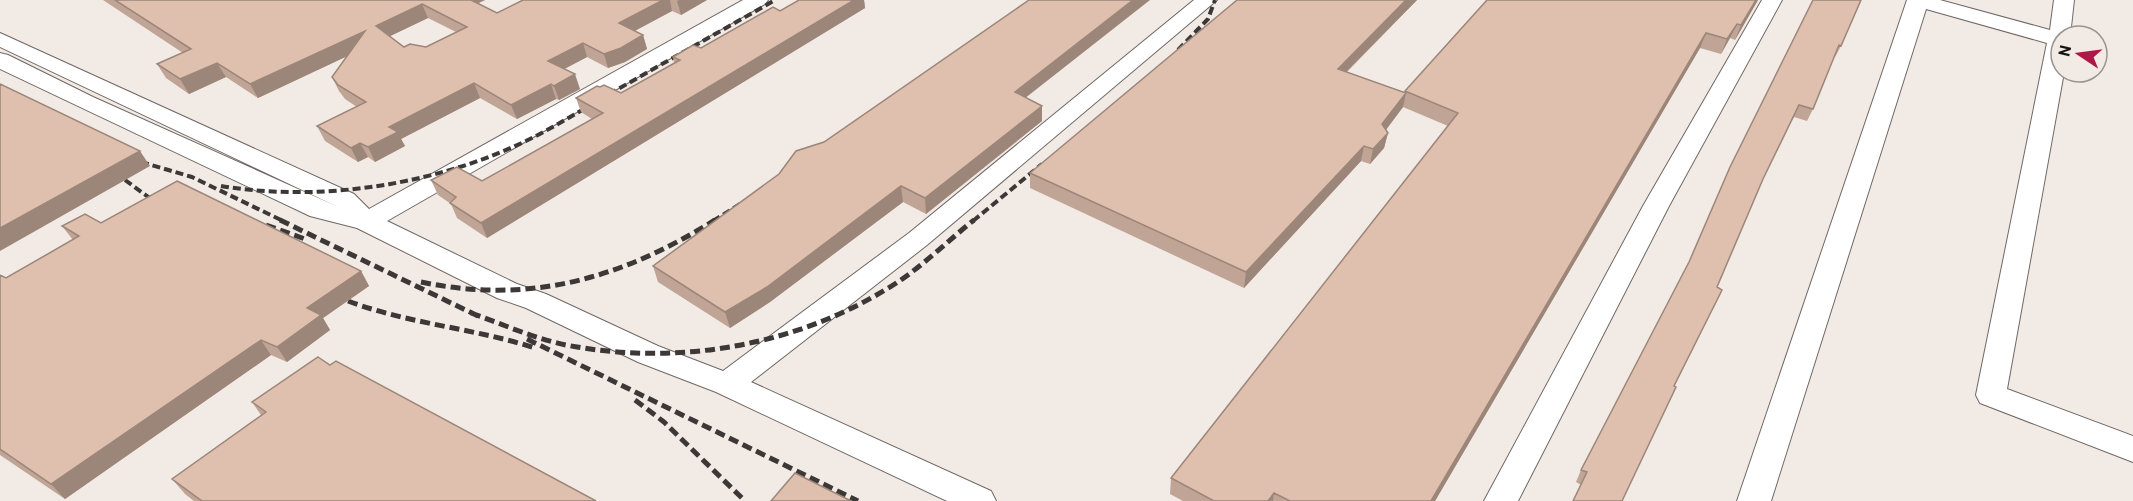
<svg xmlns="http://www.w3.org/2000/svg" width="2133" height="501" viewBox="0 0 2133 501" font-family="Barlow,sans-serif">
	<rect width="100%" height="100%" fill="#f2eae5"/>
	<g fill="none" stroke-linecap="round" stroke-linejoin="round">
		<defs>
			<path id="minor" d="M743,0h25l-3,4 -378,217 130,63 29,10 112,52 65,25 186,-138 285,-233h23l-290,245 -176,137 240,109 5,10h-49l-231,-109 -78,-30 -112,-54 -29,-10 -140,-70 -47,-12 -310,-147v-16l8,2 85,42 243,109 -336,-159v-14l354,161 15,15z
				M1762,0h20l-113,206 -151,295h-34l159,-295z
				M1907,0h33l110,30 4,-30h20l-4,36h-9v36h3l-57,317 126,47v26l-153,-59 -4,-8 71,-352 -121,-34 -155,492h-34z"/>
		</defs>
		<use href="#minor" stroke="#6f6865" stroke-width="2"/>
		<use href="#minor" fill="#fff" fill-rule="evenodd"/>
		<path stroke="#3c3837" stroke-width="4" stroke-dasharray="8 4" stroke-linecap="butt" d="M1178,50l30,-31 7,-19
			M141,162l51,15 91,44
			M125,180l37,27
			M221,186c102,17 220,-2 313,-49 27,-14 53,-30 79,-45 54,-31 108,-61 162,-92
			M713,221l32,-20
			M973,221l69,-57"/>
		<path stroke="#3c3837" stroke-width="5" stroke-dasharray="10 5" stroke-linecap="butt" d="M280,220l198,96
			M266,225l39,14
			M421,282c110,23 201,-4 294,-62
			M348,301c61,23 125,27 187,47
			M471,313c31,11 62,25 95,32 108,21 225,2 319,-55 33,-19 60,-47 89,-70
			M527,339l331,162
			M635,400l29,22 81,79"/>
	</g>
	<path fill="#c0a495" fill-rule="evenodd" d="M103,0h382l-7,3 19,10 26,-13h184l-26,15 -9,-4 -37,20 8,4 4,14 -22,13 -17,6 -21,-11 -23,12 16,20 -21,11 -3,-1 -39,20 -37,-21 -79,41 4,7 -30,16 -7,-5 -10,5 -33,-21 -8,-15 40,-19 -12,-8 -6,-8 -7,-14 15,-21 -89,42 -32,-21 -37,17 -23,-16 -9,-14 26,-11zM428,18l28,14 -30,15h-22l-14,-11z
		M799,0h65l1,8 -378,230 -30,-20 -6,-14 -13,-9 -7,-15 51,1 110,-62 -11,-7 -5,-14 24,-11 21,6 53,-30 -1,-6 28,-9 79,-37z
		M1237,0h180l-70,72 57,20 354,-92 -23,40 -5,-2 -9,16 -21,-6 -265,453h-252l-13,-7 1,-16 277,-352 -45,-19 -17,23 2,3 -4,15 -14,16 -9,-3 -117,127 -214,-100v-15z
		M1813,0l28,46 -6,11h-1l-21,52 -6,12 -13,-4 -213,368 -5,-3 5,-12 105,-201 39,-90z
		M1026,98l16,23 -116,93 -23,-12 -133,100 -40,26 -72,-46 -5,-16z
		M101,223l260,48 8,15 -46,32 7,12 -43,32 -16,-7 -206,144 -65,-44v-180l6,3 67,-38 -11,-14z
		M330,365l266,136h-402l-9,-7 -13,-15 89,-64 -9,-13z"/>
	<path fill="#9c8679" d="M463,0h22l-19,9z
		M663,0h7l2,11 -49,26 -4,-14z
		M679,0h28l-26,15 -4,-14z
		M854,0h10l1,8 -378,230 -6,-15z
		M1133,0h17l-135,106v-14z
		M1406,0h11l-82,83 3,-14z
		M1756,0h2l-23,40 6,-15z
		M422,4l6,14 -46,22 -6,-14z
		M1737,24l-7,14 -9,16 6,-15z
		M365,31l6,14 -113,53 -8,-14z
		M1706,33l-6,15 -265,453h-4z
		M643,35l4,14 -22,13 -17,6 -4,-14z
		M583,43l4,14 -34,18 -5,-14z
		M217,63l9,14 -37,17 -9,-15z
		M575,74l5,15 -21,11 -5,-14z
		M474,83l6,15 -79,41 4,7 -30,16 -7,-15 21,-20z
		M551,84l5,15 -39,20 -6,-14z
		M1406,93l-3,14 -24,32 3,-15z
		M1042,106v15l-116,93 -1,-16z
		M1388,133l-4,15 -14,16 3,-15z
		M360,143l8,14 -10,5 -7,-14z
		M1364,146l-3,15 -117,127 2,-16z
		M140,151l10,15 -150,85v-23z
		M901,186l2,16 -133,100 -40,26 -5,-16z
		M361,271l8,15 -46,32 7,12 -43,32 -10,-15 30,-39z
		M261,340l10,15 -206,144 -14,-15z
		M1274,493l-1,8h-5z"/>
	<path fill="#dfbfad" stroke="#9c8679" stroke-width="1.5" fill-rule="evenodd" d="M115,0h356l26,13 26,-13h140l-44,23 24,12 -22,13 -17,6 -21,-11 -35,18 27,13 -21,12 -3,-2 -40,21 -37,-22 -85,44 9,5 -30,15 -8,-4 -9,5 -34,-22 49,-24 -28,-17 -6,-8 33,-46 -115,53 -33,-21 -37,16 -23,-15 34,-15zM422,4l45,23 -41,20 -16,-3 -6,3 -28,-21z
		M799,0h55l-373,223 -31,-20 6,-6 -25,-17 26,-13 25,14 121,-68 -27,-15 21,-12 3,1 4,-2 17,8 59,-33 -7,-3 20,-12 8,3 72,-41 7,4z
		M1029,0h104l-118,92 27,14 -117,92 -24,-12 -134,101 -42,25 -72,-46 126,-92 17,-23 28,-9z
		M1237,0h169l-68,69 68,24 -24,31 6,9 -15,16 -9,-3 -118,126 -216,-99z
		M1487,0h269l-15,25 -4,-1 -10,15 -21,-6 -275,468h-141l-16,-8 -6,8h-54l-43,-23 287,-365 -53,-22z
		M1813,0h48l-20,46 -2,-1 -26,64 -14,-4 -36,74 -46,108 5,3 -48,96 2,1 -54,114h-49l14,-29 -6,-2 108,-208 41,-95z
		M0,84l140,67 -140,77z
		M177,181l184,90 -54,37 14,7 -44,32 -16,-7 -210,144 -51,-35v-174l6,3 73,-42 -17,-10 23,-12 16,9z
		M318,357l12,8 6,-4 260,140h-394l-30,-22 94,-67 -14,-10z
		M795,473l56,28h-80z"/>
	<g transform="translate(2079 54) rotate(283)"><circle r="28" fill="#f2eae5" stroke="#9a9491" stroke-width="1.5"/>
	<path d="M0-4.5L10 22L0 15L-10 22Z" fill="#ac1847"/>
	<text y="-9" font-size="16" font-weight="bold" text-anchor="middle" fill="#171413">N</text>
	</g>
</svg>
